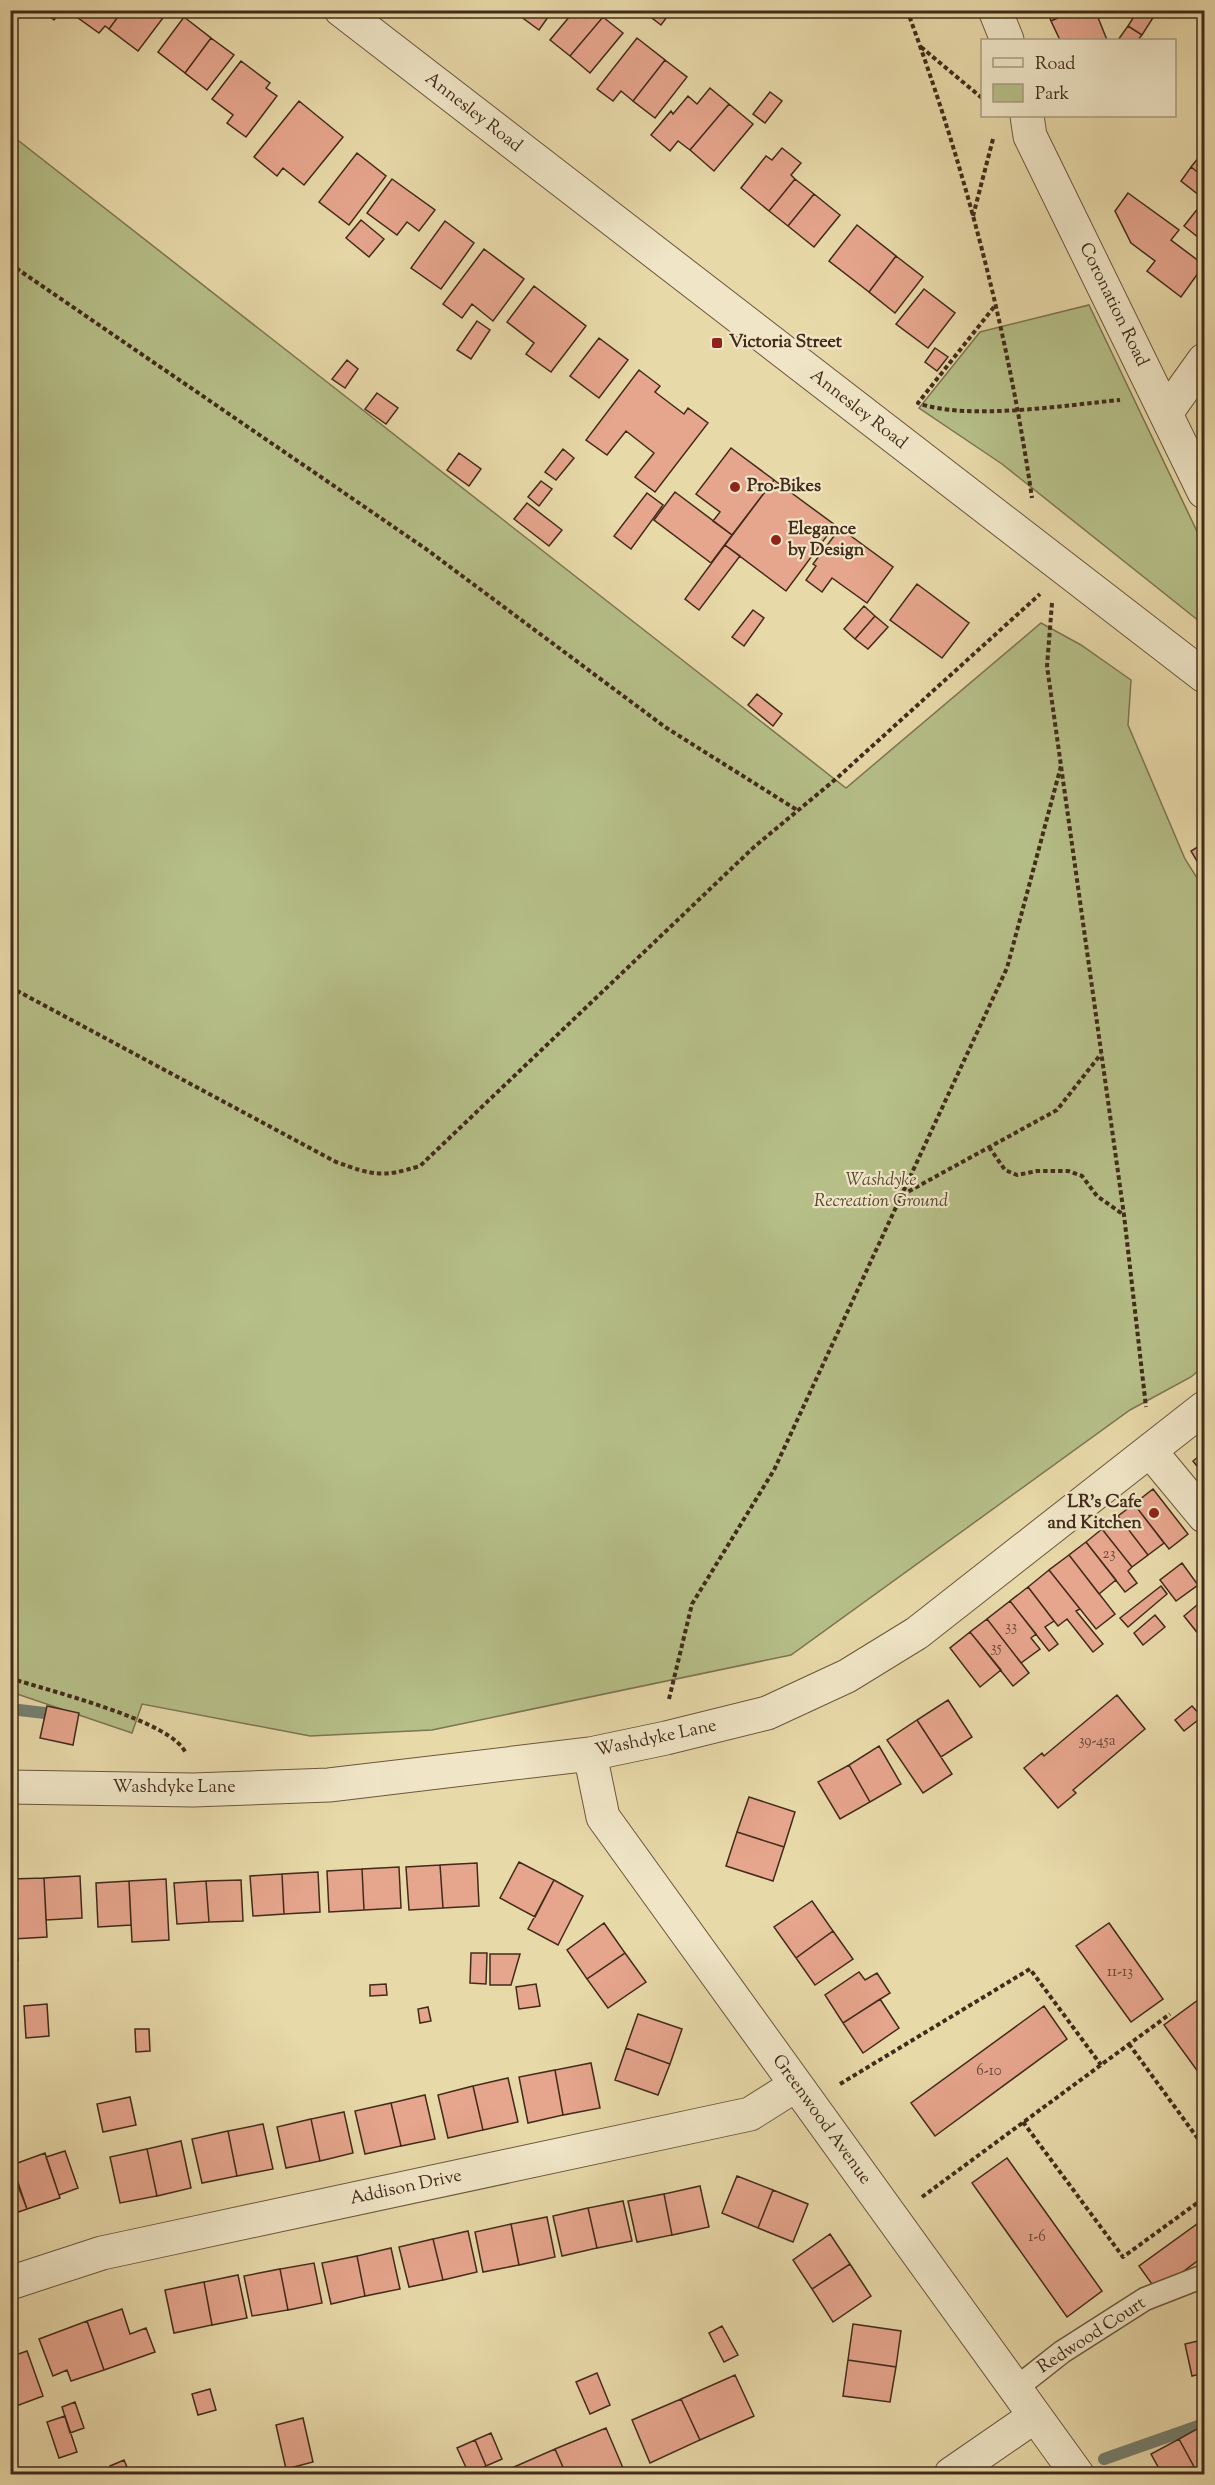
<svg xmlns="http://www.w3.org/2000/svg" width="1215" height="2485" viewBox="0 0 1215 2485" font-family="'Sorts Mill Goudy',serif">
	<rect width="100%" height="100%" fill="#e8d9a9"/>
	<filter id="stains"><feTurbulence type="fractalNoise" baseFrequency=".00333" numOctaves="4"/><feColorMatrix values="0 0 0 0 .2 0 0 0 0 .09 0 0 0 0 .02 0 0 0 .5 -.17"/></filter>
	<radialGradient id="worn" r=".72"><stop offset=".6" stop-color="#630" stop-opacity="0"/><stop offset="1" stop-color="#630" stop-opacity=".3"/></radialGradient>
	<path fill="#b6bf88" stroke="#7c7552" stroke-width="1.5" d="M10,134l836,654 195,-165 40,22 50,35 -3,45 57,134 19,30v477l-13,11 -61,33 -339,245 -359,75 -122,6 -168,-32 -10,29 -121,-41z
		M1089,305l115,241v79l-202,-161 -83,-56 61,-76z"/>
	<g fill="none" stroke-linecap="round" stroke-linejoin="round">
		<path stroke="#758171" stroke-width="12" d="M10,1709l35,4 12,10
			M1104,2459l100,-35"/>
	</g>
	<path fill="#e6a58d" stroke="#422b1b" stroke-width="1.5" d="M41,10h21l-8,10z
		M78,10h45l-14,19 -4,-3 -6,7 -25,-18z
		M123,10h46l-31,41 -29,-22z
		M518,10h35l-14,20 -23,-17z
		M575,10h21l7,7 -33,39 -20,-16z
		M651,10h21l-11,15 -13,-10z
		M1047,10h28l-24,11z
		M1075,10h20l12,30h-47l-9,-19z
		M1138,10l18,3 -14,22 -14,-9z
		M184,17l27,21 -26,35 -27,-21z
		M603,17l20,16 -33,40 -20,-17z
		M1128,26l14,9 -4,5h-20z
		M211,38l23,17 -27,35 -22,-17z
		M637,38l28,22 -32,41 -12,-10 -8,10 -16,-12z
		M665,60l22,17 -32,41 -22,-17z
		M241,61l29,22 -4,5 11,8 -31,41 -19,-14 6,-8 -21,-16z
		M710,88l19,16 -39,46 -12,-9 -8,10 -19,-16 20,-24 2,3 15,-18 9,8z
		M770,92l12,9 -17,22 -12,-9z
		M299,101l44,36 -39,48 -21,-17 -6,8 -23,-19z
		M729,104l24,20 -39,47 -24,-21z
		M782,148l19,15 -10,12 4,4 -26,32 -28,-23 25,-32 6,4z
		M1204,151v26l-13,-10z
		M357,153l29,23 -37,49 -30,-23z
		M1191,167l13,10v22l-23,-18z
		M392,179l43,31 -16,21 -12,-9 -10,13 -30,-22z
		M795,179l19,15 -26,32 -19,-15z
		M1128,193l51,37 -8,10 33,25 -23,32 -34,-26 8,-10 -24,-18 -16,-32z
		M814,194l26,21 -26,32 -26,-21z
		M1199,207l5,4v31l-20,-16z
		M361,220l23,19 -15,18 -23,-19z
		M445,221l29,22 -33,46 -30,-21z
		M857,225l39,31 -27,36 -40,-31z
		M484,249l40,30 -31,42 -21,-17 -10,14 -19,-14z
		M896,256l27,21 -28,36 -26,-21z
		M534,286l52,40 -35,46 -25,-18 8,-11 -27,-21z
		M924,289l31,24 -27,35 -32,-24z
		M477,321l13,9 -19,29 -14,-9z
		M599,338l29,22 -29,38 -29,-22z
		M935,348l13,9 -11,14 -12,-9z
		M347,360l11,9 -13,19 -13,-9z
		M639,370l21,16 -5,6 29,22 4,-6 20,15 -53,69 -20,-15 19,-24 -28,-22 -19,24 -21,-15z
		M377,393l21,15 -12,16 -21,-15z
		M731,448l43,32 -42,55 -19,-14 7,-9 -24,-18z
		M563,449l11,9 -18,22 -11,-8z
		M459,453l22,16 -12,17 -22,-16z
		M774,480l61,45 -49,66 -61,-46z
		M541,481l11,8 -13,17 -11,-9z
		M675,492l57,43 -21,28 -57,-43z
		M647,493l16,12 -32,44 -17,-13z
		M527,503l35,27 -13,16 -35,-27z
		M840,528l53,39 -26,36 -35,-25 -10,14 -16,-12 10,-14 -3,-2z
		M725,545l15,11 -41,54 -14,-11z
		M917,584l52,39 -27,35 -52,-38z
		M864,606l11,10 -20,23 -11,-10z
		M753,610l11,8 -20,28 -12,-9z
		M875,616l13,11 -20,22 -13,-10z
		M757,694l25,20 -9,12 -25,-21z
		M1204,843v30l-13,-22z
		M1204,1452v23l-11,-14z
		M1153,1489l35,45 -19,15 -35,-45z
		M1134,1504l30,39 -16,12 -30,-39z
		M1118,1516l30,39 -16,12 -30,-38z
		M1102,1529l30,38 -4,4 9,12 -12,9 -39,-50z
		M1086,1542l30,38 -17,14 -30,-39z
		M1069,1555l46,59 -19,15 -47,-59z
		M1182,1563l16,22 -22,16 -16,-21z
		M1049,1570l31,39 -4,2 27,33 -10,8 -26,-33 -9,7 -30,-39z
		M1161,1586l6,8 -39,33 -8,-9z
		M1028,1587l26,34 -9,6 13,17 -9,7 -39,-50z
		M1204,1599v42l-20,-25z
		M1010,1601l26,33 -5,4 9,11 -19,14 -34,-44z
		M1155,1615l10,12 -22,18 -9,-12z
		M987,1619l42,54 -16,13 -43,-54z
		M970,1632l31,38 -21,17 -30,-39z
		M1117,1695l28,34 -72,61 3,3 -18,15 -34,-40 18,-15 2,3z
		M948,1700l24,37 -31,20 -24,-37z
		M47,1706l32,7 -6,32 -33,-7z
		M1192,1706l10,11 -18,14 -9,-11z
		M917,1720l35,54 -29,19 -36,-53z
		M879,1746l22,38 -31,18 -21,-37z
		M849,1765l21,37 -30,17 -22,-37z
		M749,1797l46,15 -11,35 -47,-15z
		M737,1832l47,15 -11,34 -47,-15z
		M519,1862l35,18 -19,37 -35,-19z
		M477,1863l2,43 -36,2 -3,-43z
		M440,1865l3,43 -34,2 -3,-43z
		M399,1867l2,41 -37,2 -2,-41z
		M362,1869l2,41 -35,2 -2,-41z
		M318,1872l2,40 -36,2 -2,-40z
		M282,1874l2,40 -31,2 -3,-40z
		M80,1876l2,42 -36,2 -2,-42z
		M44,1878l3,59 -34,2 -3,-60z
		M166,1879l3,61 -37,2 -3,-61z
		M241,1880l2,41 -34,1 -3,-41z
		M554,1880l29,16 -25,49 -30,-16z
		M129,1881l2,44 -33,2 -2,-44z
		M206,1881l3,41 -32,2 -3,-41z
		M812,1901l21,30 -37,27 -22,-31z
		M604,1923l21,30 -38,26 -20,-29z
		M1109,1923l54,76 -32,23 -55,-76z
		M833,1931l20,28 -38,26 -19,-27z
		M10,1944h7l1,16h-8z
		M471,1953h16l-1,31 -16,-1z
		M625,1953l21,29 -38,26 -21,-29z
		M490,1954h30l-9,31h-21z
		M859,1972l6,8 12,-7 13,20 -47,30 -18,-28z
		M386,1984l1,11 -17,1v-11z
		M536,1984l4,22 -21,3 -3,-22z
		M880,1999l19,29 -36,25 -20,-30z
		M1198,2000l6,9v71l-40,-55z
		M47,2004l2,32 -23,2 -2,-32z
		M1044,2006l23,33 -132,97 -24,-33z
		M428,2007l3,14 -11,2 -2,-14z
		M638,2014l44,15 -12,35 -44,-16z
		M135,2029h14l1,22 -14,1z
		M626,2048l44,16 -12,31 -43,-15z
		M591,2063l9,45 -37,7 -8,-45z
		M555,2070l8,45 -35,8 -9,-46z
		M508,2078l10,44 -35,8 -10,-44z
		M473,2086l10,44 -35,8 -10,-43z
		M425,2095l10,44 -34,7 -10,-43z
		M130,2097l6,28 -33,7 -6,-28z
		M391,2103l10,43 -36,8 -10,-43z
		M344,2112l9,41 -33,8 -9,-42z
		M311,2119l9,42 -34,7 -9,-41z
		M263,2124l10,45 -36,7 -9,-45z
		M228,2131l9,45 -35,7 -10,-44z
		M181,2141l10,47 -34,8 -10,-47z
		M147,2149l10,47 -37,7 -10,-46z
		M65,2151l13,37 -19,7 -13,-38z
		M45,2153l15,45 -33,11 -15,-44z
		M1007,2158l95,133 -35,26 -95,-134z
		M10,2165l17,44 -17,6z
		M737,2176l36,14 -15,38 -36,-15z
		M700,2186l9,41 -37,8 -8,-41z
		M773,2190l35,14 -15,38 -35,-14z
		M664,2194l8,41 -35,7 -9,-41z
		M623,2201l9,40 -35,7 -9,-40z
		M588,2208l9,40 -35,8 -9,-40z
		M547,2217l8,40 -36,8 -8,-41z
		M1204,2219v37l-47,35 -18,-25z
		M511,2224l8,41 -36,7 -8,-40z
		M468,2231l9,41 -34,8 -10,-41z
		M830,2234l20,30 -38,25 -19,-29z
		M433,2239l10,41 -34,7 -10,-40z
		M391,2248l9,41 -35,7 -8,-40z
		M357,2256l8,40 -34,8 -9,-41z
		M314,2263l8,40 -34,7 -8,-41z
		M850,2264l21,32 -38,26 -21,-33z
		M280,2269l8,41 -36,6 -8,-40z
		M238,2275l9,43 -35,7 -8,-43z
		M204,2282l8,43 -38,8 -9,-43z
		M122,2309l8,25 16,-6 9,24 -51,18 -17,-49z
		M87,2321l17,49 -33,11 -4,-11 -14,6 -14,-37z
		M853,2324l48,7 -5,36 -48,-7z
		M722,2326l16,29 -14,7 -15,-29z
		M1202,2340l2,33 -12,3 -7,-32z
		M27,2351l16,45 -32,12 -1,-51z
		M848,2360l48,7 -6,35 -47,-6z
		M597,2373l13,32 -20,9 -14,-32z
		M735,2375l19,41 -54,24 -19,-41z
		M210,2389l6,21 -18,5 -6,-21z
		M681,2399l19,41 -50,23 -18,-43z
		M75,2402l9,26 -14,5 -8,-26z
		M65,2416l12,36 -18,6 -12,-36z
		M303,2418l10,44 -27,7 -10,-44z
		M1204,2425v49h-6l-19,-35z
		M606,2428l17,40 -15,6h-42l-11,-25z
		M491,2433l11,26 -16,7 -11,-26z
		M1179,2439l19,35h-36l-11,-20z
		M475,2440l11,26 -17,8 -12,-26z
		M555,2449l11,25h-60l-1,-3z
		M124,2460l6,14h-17l-3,-8z"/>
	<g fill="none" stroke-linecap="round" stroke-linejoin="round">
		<defs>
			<path id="service" d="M1015,2389l47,-37 83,-53 59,-23"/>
			<path id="minor" d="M995,10l12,30
				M1027,116l3,20 174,356
				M1166,413l38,-53
				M1151,1452l53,64
				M590,1754l13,63 474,657
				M10,1787l183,3 136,-5 261,-31 76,-16 101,-25 80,-37 70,-43 287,-225
				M10,2283l92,-30 648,-139 46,-29
				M951,2474l84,-58"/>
			<path id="tertiary" d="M341,10l863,666"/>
		</defs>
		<use href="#service" stroke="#6c563e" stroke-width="25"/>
		<use href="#minor" stroke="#6c563e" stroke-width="35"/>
		<use href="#tertiary" stroke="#6c563e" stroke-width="35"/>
		<path stroke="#422b1b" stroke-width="4" stroke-dasharray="4.5 3" stroke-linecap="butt" d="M907,10c58,157 101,322 125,488
			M921,47l61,51
			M973,216l20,-77
			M10,264l416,285 239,178 132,83
			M994,307l-76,96c48,18 148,2 202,-3
			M1052,603l-5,63 77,549 22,192
			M10,987l326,175c37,13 45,16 84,4l334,-319 83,-69 203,-184
			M989,1147l16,23 12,5 20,-4h31l14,5 15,20 27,19
			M902,1195l155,-85 44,-56
			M10,1678c35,12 165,43 176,76
			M669,1699l23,-95 82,-134 233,-502 54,-202
			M1129,2044l75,103
			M840,2084l190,-115 71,96
			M1023,2122l100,135 81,-59
			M922,2197l248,-183"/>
		<use href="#service" stroke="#f0e6c7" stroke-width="22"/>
		<use href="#minor" stroke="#f0e6c7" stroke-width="33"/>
		<use href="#tertiary" stroke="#f0e6c7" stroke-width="33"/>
	</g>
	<g fill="#8f2418" stroke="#f0e6c7" stroke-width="2">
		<rect x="711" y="337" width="12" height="12" rx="3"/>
		<circle cx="735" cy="487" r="6"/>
		<circle cx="776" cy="540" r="6"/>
		<circle cx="1154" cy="1513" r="6"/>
	</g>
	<g text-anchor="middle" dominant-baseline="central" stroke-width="4.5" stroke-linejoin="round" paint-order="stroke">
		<g font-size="15" fill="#6b4a38">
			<text x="1109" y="1554">23</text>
			<text x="1011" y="1627">33</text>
			<text x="996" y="1648">35</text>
			<text x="1097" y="1741">39-45a</text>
			<text x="1120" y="1972">11-13</text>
			<text x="989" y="2071">6-10</text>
			<text x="1037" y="2237">1-6</text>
		</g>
		<g font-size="18" fill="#422b1b" stroke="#f0e6c7">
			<text transform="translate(473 113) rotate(38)">Annesley Road</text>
			<text transform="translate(1113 305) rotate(64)">Coronation Road</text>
			<text transform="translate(858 410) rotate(38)">Annesley Road</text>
			<text transform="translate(656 1739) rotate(-12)">Washdyke Lane</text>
			<text x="174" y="1788">Washdyke Lane</text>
			<text transform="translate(821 2120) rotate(54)">Greenwood Avenue</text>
			<text transform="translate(406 2188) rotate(-12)">Addison Drive</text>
			<text transform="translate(1092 2336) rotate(-33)">Redwood Court</text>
		</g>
		<g font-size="18" font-weight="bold" fill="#422b1b" stroke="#f0e6c7" text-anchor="start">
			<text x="729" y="343">Victoria Street</text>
			<text x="747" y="487">Pro-Bikes</text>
			<text x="788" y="530">Elegance<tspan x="788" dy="21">by Design</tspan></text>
			<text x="1142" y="1503" text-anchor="end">LR’s Cafe<tspan x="1142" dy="21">and Kitchen</tspan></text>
		</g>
		<g font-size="18" font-style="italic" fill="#594931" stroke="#f0e6c7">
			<text x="881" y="1181">Washdyke<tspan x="881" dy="21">Recreation Ground</tspan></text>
		</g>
	</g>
	<rect width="1215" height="2485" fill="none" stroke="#e8d9a9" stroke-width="36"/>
	<rect x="12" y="12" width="1191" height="2461" fill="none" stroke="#422b1b" stroke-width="3"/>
	<rect x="18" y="18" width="1179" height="2449" fill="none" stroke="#422b1b" stroke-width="1.5"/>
	<rect x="981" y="39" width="195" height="78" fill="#f0e6c7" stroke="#aa9b82" stroke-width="1.5"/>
	<rect x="993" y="58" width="30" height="9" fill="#f0e6c7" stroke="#aa9b82" stroke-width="1.5"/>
	<text x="1035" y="69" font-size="18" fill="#422b1b">Road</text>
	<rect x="993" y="84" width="30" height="18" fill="#b6bf88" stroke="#aa9b82" stroke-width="1.5"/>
	<text x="1035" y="99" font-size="18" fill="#422b1b">Park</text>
	<rect width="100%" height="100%" filter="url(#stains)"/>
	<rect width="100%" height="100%" fill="url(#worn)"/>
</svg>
